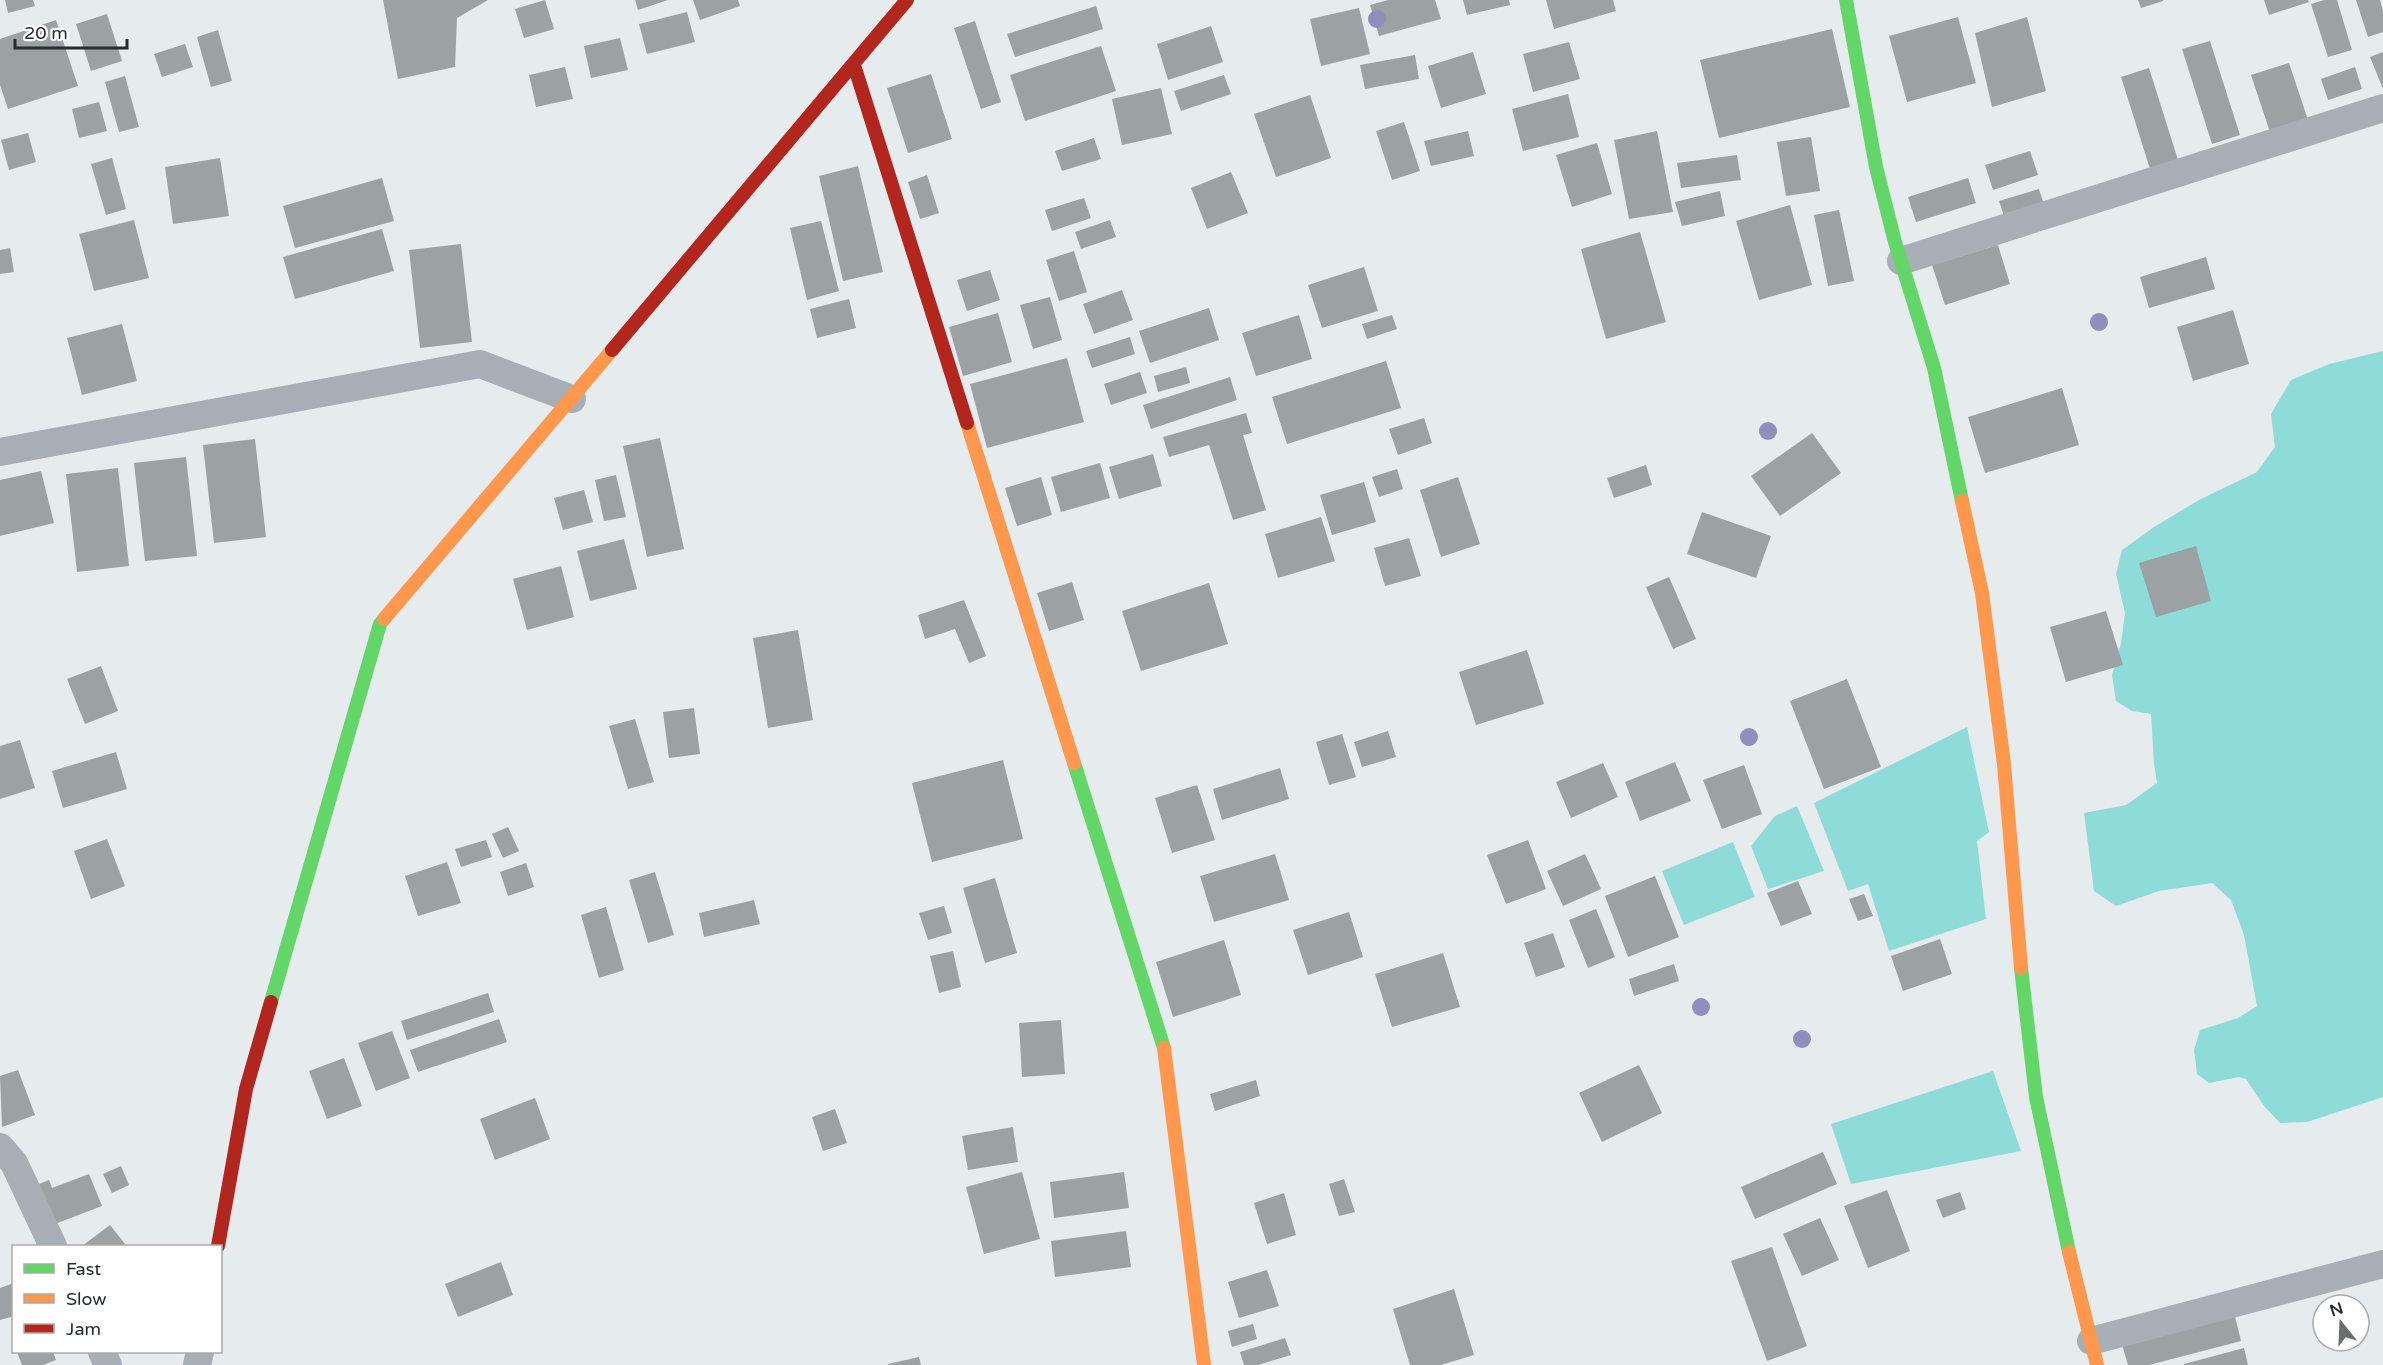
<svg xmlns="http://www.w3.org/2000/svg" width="2383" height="1365" viewBox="0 0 2383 1365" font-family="'Varela Round',sans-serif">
	<rect width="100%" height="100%" fill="#e6ebee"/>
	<path fill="#8edcd8" d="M2383,351v746l-76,25 -27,1 -16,-17 -18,-27 -7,-2 -30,6 -12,-9 -3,-24 6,-20 38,-12 19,-12 -13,-71 -13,-35 -19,-17 -53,8 -43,15 -22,-15 -10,-78 42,-8 31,-22 -3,-19 -3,-50 -19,-3 -16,-10 -4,-26 9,-32 4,-30 -9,-39 6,-24 32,-23 45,-27 58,-28 18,-25 -4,-33 20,-34 38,-16z
		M1967,727l22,105 -12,9 9,78 -97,32 -21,-67 -20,7 -34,-88z
		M1797,806l27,65 -56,18 -17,-43 24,-30z
		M1733,842l22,55 -71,28 -22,-54z
		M1993,1071l28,80 -170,33 -20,-60z"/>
	<path fill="#9ca1a3" d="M5,0h28l2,6 -27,7z
		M383,0h105l-31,18 -2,49 -57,12z
		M545,0l9,29 -30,9 -9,-29z
		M635,0h33l-30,10z
		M693,0h45l2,6 -40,14z
		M1388,0h47l6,19 -62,17 -9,-31z
		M1463,0h46l1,5 -43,10z
		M1546,0h67l3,11 -62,18z
		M2138,0h25v1l-22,7z
		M2264,0h44l1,2 -40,13z
		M2324,0h13l15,50 -24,7 -17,-53z
		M2356,0h24l3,11v21l-15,5z
		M1096,6l7,23 -88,28 -8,-23z
		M1359,8l11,46 -49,12 -11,-47z
		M687,12l8,30 -48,12 -8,-30z
		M107,14l15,47 -31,10 -15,-47z
		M1958,17l18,66 -69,19 -18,-66z
		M2027,17l19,74 -54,16 -17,-74z
		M56,20l22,66 -70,23 -8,-24v-46z
		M975,21l26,81 -20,7 -27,-81z
		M1211,26l12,36 -55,18 -11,-36z
		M1832,29l18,78 -131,31 -19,-78z
		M218,30l14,51 -21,6 -14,-50z
		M620,38l8,32 -37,8 -7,-32z
		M2210,41l30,94 -28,9 -30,-95z
		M1569,42l11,37 -47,13 -10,-38z
		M185,44l8,23 -31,10 -8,-23z
		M1101,46l15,45 -91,30 -15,-46z
		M1473,52l13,42 -45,14 -13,-42z
		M2383,52v37l-13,-32z
		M1415,55l4,24 -54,10 -5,-24z
		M2289,63l20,60 -38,12 -20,-60z
		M565,67l8,32 -37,8 -7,-32z
		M2355,67l7,22 -34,11 -7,-21z
		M2149,68l30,95 -28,9 -30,-95z
		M931,74l21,65 -44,14 -21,-65z
		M1224,75l7,19 -50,17 -7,-20z
		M125,76l14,51 -20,5 -14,-50z
		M1161,88l11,46 -50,11 -10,-46z
		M1568,94l11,43 -56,14 -11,-42z
		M1310,95l21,63 -55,19 -22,-63z
		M99,102l8,29 -28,7 -7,-29z
		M1404,122l16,49 -28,9 -16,-49z
		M1468,131l6,25 -43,10 -7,-25z
		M1657,131l16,81 -44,7 -15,-79z
		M28,133l8,29 -27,8 -8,-30z
		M1811,137l9,54 -34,5 -9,-54z
		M1094,138l7,21 -39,12 -7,-20z
		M1597,143l15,51 -40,13 -16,-52z
		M2030,151l8,24 -45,15 -8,-25z
		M1737,155l4,25 -60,8 -4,-25z
		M112,158l14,51 -20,6 -15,-51z
		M220,158l9,58 -56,8 -8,-57z
		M858,166l25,106 -40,9 -24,-105z
		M1231,172l17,41 -41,16 -16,-41z
		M927,175l12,38 -19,6 -12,-37z
		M382,178l12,43 -99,27 -12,-42z
		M1968,178l8,25 -60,19 -8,-25z
		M2039,189l6,19 -40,11 -6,-18z
		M1720,191l5,25 -43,10 -7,-24z
		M1084,198l7,20 -39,13 -7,-21z
		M1790,205l22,80 -53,15 -23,-79z
		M1839,210l15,71 -26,5 -14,-71z
		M134,220l15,58 -55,13 -15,-57z
		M1110,220l6,17 -35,12 -6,-17z
		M821,221l18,70 -32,9 -17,-72z
		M382,229l12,42 -99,28 -12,-42z
		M1640,232l26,90 -60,17 -25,-90z
		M461,244l11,98 -52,6 -11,-98z
		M1998,245l12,39 -65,21 -13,-40z
		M10,248l4,24 -14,2v-24z
		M1074,251l13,41 -28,9 -13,-41z
		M2206,257l9,32 -66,19 -9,-31z
		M1364,267l14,44 -56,17 -14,-43z
		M990,270l10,30 -33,11 -10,-31z
		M1122,290l11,30 -39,14 -11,-30z
		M1050,297l12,43 -29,9 -13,-44z
		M849,299l7,29 -39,10 -7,-29z
		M1209,308l10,32 -69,23 -11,-32z
		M2233,310l16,54 -56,17 -16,-54z
		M998,313l14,49 -49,14 -14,-49z
		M1299,315l13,44 -56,17 -14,-43z
		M1392,315l5,14 -30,10 -5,-15z
		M122,324l15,57 -55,14 -15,-57z
		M1130,337l5,17 -43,14 -6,-17z
		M1067,358l17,64 -97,26 -17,-64z
		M1386,361l15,47 -114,36 -15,-47z
		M1186,367l4,16 -32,9 -4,-16z
		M1140,372l7,21 -36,12 -7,-21z
		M1230,377l7,23 -86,29 -8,-24z
		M2062,388l17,57 -94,28 -17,-56z
		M1246,413l6,20 -9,2 23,75 -33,10 -24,-75 -40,12 -6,-20z
		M1424,418l8,25 -34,12 -9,-26z
		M1812,433l29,40 -61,43 -29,-40z
		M660,438l24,111 -37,8 -24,-111z
		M255,439l11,98 -52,6 -11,-98z
		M1153,454l9,32 -43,13 -10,-32z
		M186,457l11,99 -52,5 -11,-98z
		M1100,463l10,35 -49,14 -10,-35z
		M1646,465l6,20 -38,13 -7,-20z
		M118,468l11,98 -52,6 -11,-98z
		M1397,469l6,20 -24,8 -7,-20z
		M41,471l13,52 -54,13v-56z
		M616,475l10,42 -22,4 -9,-41z
		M1041,477l11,38 -35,11 -12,-38z
		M1458,477l22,67 -39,13 -21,-67z
		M1364,482l12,40 -44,13 -12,-40z
		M584,490l9,32 -30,8 -9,-32z
		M1702,512l69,24 -15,42 -69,-24z
		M1321,517l14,44 -57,17 -13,-44z
		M1409,538l12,38 -36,10 -11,-38z
		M624,539l13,50 -47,12 -13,-50z
		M2196,546l15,55 -55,16 -17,-54z
		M561,566l13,51 -47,13 -14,-51z
		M1669,577l27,62 -23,10 -27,-62z
		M1072,582l12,38 -35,11 -12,-38z
		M1209,583l19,61 -87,27 -19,-60z
		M964,600l22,56 -17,7 -14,-34 -30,10 -7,-24z
		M2106,611l17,54 -57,17 -16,-55z
		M798,630l15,90 -45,8 -15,-90z
		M1527,650l17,54 -68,21 -17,-53z
		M101,666l17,45 -33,13 -18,-45z
		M1847,679l34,88 -57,22 -34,-88z
		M694,708l6,46 -31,4 -6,-46z
		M635,719l19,63 -26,7 -19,-63z
		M1388,731l8,26 -34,10 -8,-25z
		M1342,734l14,43 -27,8 -13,-43z
		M20,740l15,48 -35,11v-53z
		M116,752l11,37 -64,19 -11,-37z
		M1003,760l20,79 -91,23 -20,-79z
		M1675,762l16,39 -51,20 -15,-39z
		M1603,763l15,34 -47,21 -15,-36z
		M1744,765l18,49 -40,15 -19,-49z
		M1280,768l9,31 -67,21 -9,-31z
		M1197,785l18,55 -43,13 -17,-55z
		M508,827l11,24 -16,7 -11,-24z
		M107,839l18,47 -34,13 -17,-48z
		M486,840l6,17 -31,10 -6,-18z
		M1528,840l18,49 -40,15 -19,-49z
		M1275,854l14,46 -75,22 -14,-46z
		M1585,854l16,35 -38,17 -16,-35z
		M447,862l14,41 -43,13 -13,-40z
		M526,863l8,24 -26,9 -8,-24z
		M655,872l19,63 -26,8 -19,-63z
		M1655,876l24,61 -51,20 -23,-61z
		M995,878l22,75 -32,10 -22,-75z
		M1798,881l14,33 -31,12 -14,-33z
		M1864,894l9,22 -15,5 -9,-22z
		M754,900l6,24 -56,13 -5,-24z
		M944,906l8,27 -24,7 -9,-27z
		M606,907l18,63 -25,8 -18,-63z
		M1596,909l19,48 -27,11 -19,-48z
		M1349,912l14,45 -55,18 -15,-45z
		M1553,933l12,34 -29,10 -12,-34z
		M1940,939l12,35 -49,17 -12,-35z
		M1224,940l17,55 -68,22 -17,-55z
		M953,951l8,36 -22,6 -9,-37z
		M1443,953l17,54 -68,20 -17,-53z
		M1674,964l5,17 -45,15 -5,-17z
		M488,993l6,19 -87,28 -6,-19z
		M499,1019l8,23 -89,30 -8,-22z
		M1061,1020l4,54 -43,3 -3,-54z
		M392,1031l18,47 -34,13 -18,-48z
		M344,1058l18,48 -35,13 -18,-48z
		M1639,1065l23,48 -60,29 -23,-49z
		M18,1070l17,45 -33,12 -2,-51z
		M1256,1080l4,16 -45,15 -5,-17z
		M535,1098l15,41 -55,21 -15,-41z
		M835,1109l12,34 -24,8 -11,-34z
		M1013,1127l5,35 -50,8 -6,-34z
		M1823,1152l14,32 -82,35 -14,-32z
		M121,1166l8,19 -17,8 -9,-19z
		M1022,1172l18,67 -56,15 -18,-67z
		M1124,1172l5,36 -75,10 -4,-36z
		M89,1174l13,32 -47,18 -16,-40 10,-4 3,8z
		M1344,1179l11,33 -16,4 -10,-32z
		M1887,1190l23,61 -42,17 -24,-62z
		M1960,1192l6,17 -23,9 -7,-18z
		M1284,1193l12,42 -29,9 -13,-41z
		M1820,1218l19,42 -37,16 -19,-42z
		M110,1225l15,19 -3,2h-40z
		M1126,1231l5,36 -76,10 -4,-36z
		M1772,1247l35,99 -40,15 -36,-100z
		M501,1262l12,33 -55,22 -13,-33z
		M1267,1270l12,36 -40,12 -11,-36z
		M14,1283v33l-14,4v-32z
		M1454,1289l20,66 -33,10h-31l-17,-56z
		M2233,1308l8,33 -92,24h-21l-8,-27z
		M1253,1324l4,15 -25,8 -4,-16z
		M1285,1338l6,17 -33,10h-14l-4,-13z
		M2244,1348l4,17h-64v-1z
		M17,1352h36l3,8 -13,5h-21z
		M919,1357l2,8h-33v-1z"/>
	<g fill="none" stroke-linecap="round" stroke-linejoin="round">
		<path stroke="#a8aeb6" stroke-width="28" d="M1901,261l482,-153
			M0,452l480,-88 92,35
			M0,1147l14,16 39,83
			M2091,1341l292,-77
			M102,1352l6,13
			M197,1365l3,-13"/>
		<path stroke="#63d668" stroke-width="14" d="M1846,0l30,167 19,75 39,126 28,133
			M1074,763l90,285
			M2021,968l15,129 33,155
			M271,1002l109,-378 4,-5"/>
		<path stroke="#ff974d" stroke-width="14" d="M967,423l107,340
			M1962,501l20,92 22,171 17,204
			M384,619l228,-269
			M1164,1048l40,317
			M2069,1252l28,113"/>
		<path stroke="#b3261e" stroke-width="14" d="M854,65l113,358
			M612,350l295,-350
			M218,1246l28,-157 25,-87"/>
	</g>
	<g fill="#8f8ebc">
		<circle cx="1377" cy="19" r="9"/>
		<circle cx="2099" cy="322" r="9"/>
		<circle cx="1768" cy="431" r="9"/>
		<circle cx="1749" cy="737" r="9"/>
		<circle cx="1701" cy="1007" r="9"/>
		<circle cx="1802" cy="1039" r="9"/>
	</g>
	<rect x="12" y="1245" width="210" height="108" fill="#ffffff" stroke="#a9aaab" stroke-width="1.5"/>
	<rect x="24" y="1264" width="30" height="9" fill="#63d668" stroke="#a9aaab" stroke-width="1.5"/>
	<text x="66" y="1275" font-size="18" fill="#282b2d">Fast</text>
	<rect x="24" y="1294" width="30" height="9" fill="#ff974d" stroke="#a9aaab" stroke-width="1.5"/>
	<text x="66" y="1305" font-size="18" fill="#282b2d">Slow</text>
	<rect x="24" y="1324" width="30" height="9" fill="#b3261e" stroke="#a9aaab" stroke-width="1.5"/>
	<text x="66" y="1335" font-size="18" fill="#282b2d">Jam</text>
	<g transform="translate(2341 1323) rotate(342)"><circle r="28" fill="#ffffff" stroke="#a9aaab" stroke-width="1.5"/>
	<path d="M0-4.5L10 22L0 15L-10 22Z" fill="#6a6e71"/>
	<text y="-9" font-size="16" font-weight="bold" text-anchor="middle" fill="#282b2d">N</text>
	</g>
	<path d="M15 39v9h112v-9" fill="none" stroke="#282b2d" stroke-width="3"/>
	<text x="24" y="39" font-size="18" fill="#282b2d" stroke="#ffffff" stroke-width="4.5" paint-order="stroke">20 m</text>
</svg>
